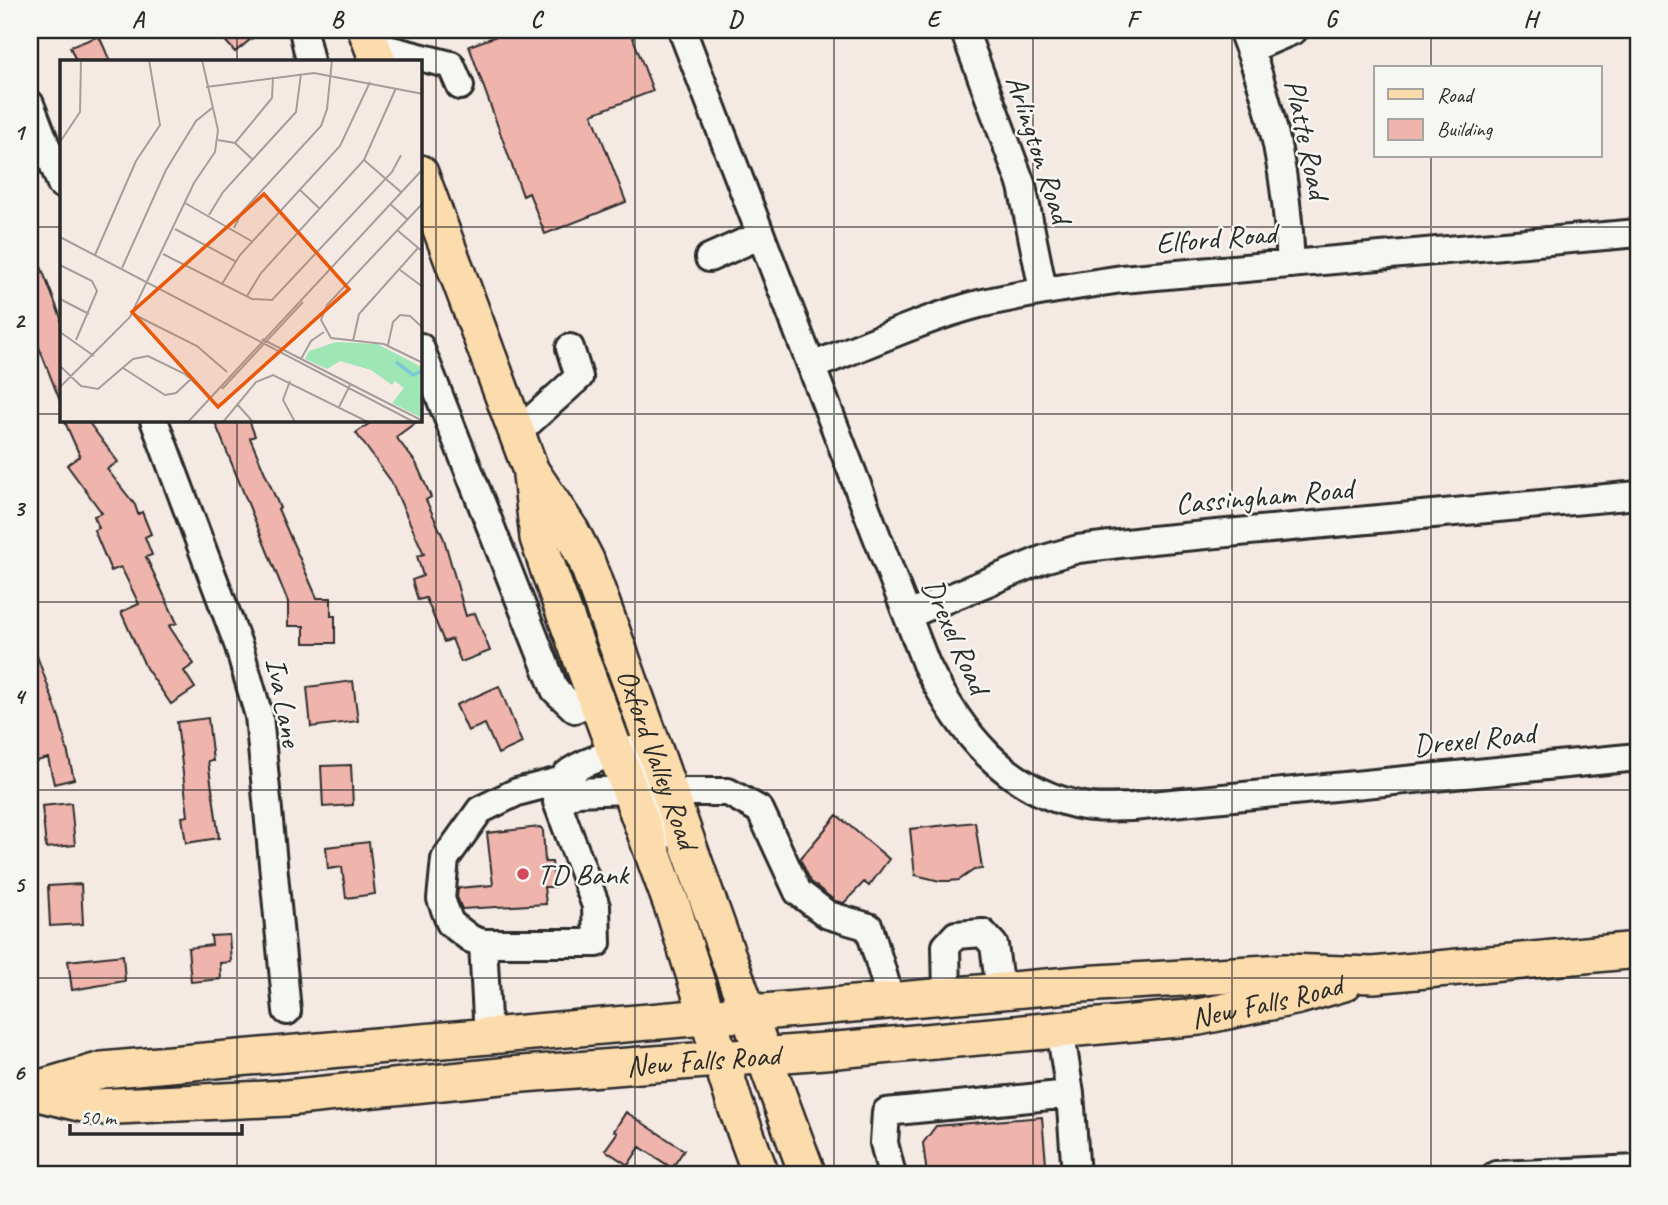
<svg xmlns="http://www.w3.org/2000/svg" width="1668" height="1205" viewBox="0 0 1668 1205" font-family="Caveat,sans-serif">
	<rect width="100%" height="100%" fill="#f5e9e4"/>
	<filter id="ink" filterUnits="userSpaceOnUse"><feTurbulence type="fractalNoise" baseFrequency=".0143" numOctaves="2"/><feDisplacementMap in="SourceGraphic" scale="14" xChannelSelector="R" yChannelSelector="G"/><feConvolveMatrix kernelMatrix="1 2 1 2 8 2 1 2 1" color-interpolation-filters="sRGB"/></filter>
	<g filter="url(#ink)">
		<path fill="#efb5ac" stroke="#2b2b2b" stroke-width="2" d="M216,30h46l-27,22z
			M513,30h117l23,61 -61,23 34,88 -81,32 -16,-41 -6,3 -54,-150z
			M99,36l11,25h-34l-6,-14z
			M31,241l30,77 -1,83 -30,-77z
			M64,420h23l31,42 -11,7 28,36 3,9 4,-2 9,22 -6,3 7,18 -6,2 31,66 -8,3 25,38 -10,7 11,17 -24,16 -25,-36 -25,-56 18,-8 -18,-37 -10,4 -17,-41 5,-2 -5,-12 8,-3 -35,-48 13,-9z
			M214,420h35l6,16 -5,2 30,70 -2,1 39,89h14v18h4v27h-31v-17h-16v-24z
			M374,420h45l-23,17 20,26 15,34 -5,3 18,39 22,77 9,-3 15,38 -29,11 -9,-23 -8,3 -18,-44 -8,2 -6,-20 11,-4 -6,-20 7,-2 -33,-73 -35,-48z
			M30,642h2l28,78 14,59 -20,5 -6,-26 -15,4 -3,-13z
			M353,681l5,40 -47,6 -4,-40z
			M499,686l23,57 -24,11 -13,-30 -17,7 -12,-26z
			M208,718l5,43h-5l11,77 -33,5 -4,-26 6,-1 -11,-94z
			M351,765l2,40 -30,2 -2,-41z
			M71,803l4,42 -29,3 -4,-42z
			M837,815l52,44 -20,27 -5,-4 -20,21 -9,-2 -24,-19 -11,-23z
			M975,822l7,47 -8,1 -15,10 -10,1h-9l-25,-6 -5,-46z
			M540,827l3,3 2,32h7l3,25h-11l2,17 -84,5 -5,-12 1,-9 35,-3 -6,-52z
			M369,842l6,52 -29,4 -4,-31 -14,2 -2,-22z
			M81,884l2,40 -33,2 -2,-40z
			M229,935l2,27 -11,1 1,16 -30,3 -3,-34 24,-3 -1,-9z
			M123,955l2,26 -53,9 -4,-29z
			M626,1112l58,38 -12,18 -32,-21 -12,18 -23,-15 12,-17 -3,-2z
			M1042,1117l5,58h-120l-4,-32 13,-17z"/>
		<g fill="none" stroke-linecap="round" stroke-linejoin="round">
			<defs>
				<path id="minor" d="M303,30l7,31
					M682,30l244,634c33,67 80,128 158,142 15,3 32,1 48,1l506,-50
					M964,30l58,156 21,104
					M1242,30c32,79 45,150 49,234
					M372,45l79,20 9,21
					M1250,49l44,-19
					M30,104l31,80
					M709,258l52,-23
					M420,347l135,343 20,19 22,-10
					M812,366c55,-21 110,-47 167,-62 47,-11 95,-18 143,-25l516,-46
					M154,420l85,227 20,69 28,295
					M517,433l62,-56 -9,-29
					M908,615l136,-56 34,-10 74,-9 486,-45
					M671,792h57l32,18 38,82 30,23 41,12 22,74
					M557,802l20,-10 50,-2
					M483,943l-12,-4 -21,-16 -9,-24 4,-40 35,-49 37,-18 46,-12
					M947,996l-1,-50 10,-11 27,-2 11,12 6,46
					M488,1037l-5,-94h114l-1,-37 -39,-104c1,-9 2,-20 9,-27 12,-11 49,-24 65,-25 12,9 12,21 16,34 6,18 14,35 26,50
					M1070,1094l6,81
					M892,1175l-8,-32 2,-31 184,-18 -10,-66
					M1496,1175l142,-6"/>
				<g id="major">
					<path d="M366,30l12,31"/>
					<path id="s1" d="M420,173l111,298 40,60 15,29c75,204 145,411 222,615"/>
					<path d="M531,475l7,63 12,36 124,337 61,193 26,71"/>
					<path d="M30,1091l72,-21 979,-86 204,-12 88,3 265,-25"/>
					<path id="s2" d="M30,1091l66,16 191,-9 223,-23 327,-25 362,-33 100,-21 45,-13"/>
				</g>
			</defs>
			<use href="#minor" stroke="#2b2b2b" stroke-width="32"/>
			<use href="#major" stroke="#2b2b2b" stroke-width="40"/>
			<use href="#minor" stroke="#f6f6f2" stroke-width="26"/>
			<use href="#major" stroke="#fcdcac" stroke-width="35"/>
		</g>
	</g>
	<path fill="none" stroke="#2b2b2b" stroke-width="2" stroke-opacity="0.55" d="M237,30v31M436,30v1145M635,30v1145M834,30v1145M1033,30v1145M1232,30v1145M1431,30v38M1431,156v1019M30,227h31M420,227h1218M30,414h31M420,414h1218M237,420v755M30,602h1608M30,790h1608M30,978h1608"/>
	<circle fill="#d1495b" stroke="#f6f6f2" stroke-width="2.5" cx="523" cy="874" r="7"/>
	<g text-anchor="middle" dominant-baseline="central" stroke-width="5" stroke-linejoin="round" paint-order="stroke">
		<g font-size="30" fill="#2b2b2b" stroke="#f6f6f2">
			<text transform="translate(1307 139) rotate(78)">Platte Road</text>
			<text transform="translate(1039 149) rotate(72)">Arlington Road</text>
			<text transform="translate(1216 238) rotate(-5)">Elford Road</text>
			<text transform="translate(1264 496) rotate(-5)">Cassingham Road</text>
			<text transform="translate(956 636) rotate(66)">Drexel Road</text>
			<text transform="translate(284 702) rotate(79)">Iva Lane</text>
			<text transform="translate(1474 739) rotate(-6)">Drexel Road</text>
			<text stroke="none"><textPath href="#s1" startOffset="634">Oxford Valley Road</textPath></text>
			<text stroke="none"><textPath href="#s2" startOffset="1244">New Falls Road</textPath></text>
			<text stroke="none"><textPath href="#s2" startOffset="677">New Falls Road</textPath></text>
		</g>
		<g font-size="30" fill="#2b2b2b" stroke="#f6f6f2" text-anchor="start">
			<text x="537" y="874">TD Bank</text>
		</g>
	</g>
	<g transform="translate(60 60)">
		<rect width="362" height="362" fill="#f5e9e4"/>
		<path d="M276,282l41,2 45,23v51l-30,-15 12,-15 -9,-7 -3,4 -21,-15 -31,-9 -13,8 -22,-10 4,-8z" fill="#9ee6b3"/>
		<path fill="none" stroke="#7bcbd6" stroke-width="3.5" d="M336,302l17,13 10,-5"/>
		<path fill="none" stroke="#a49d9a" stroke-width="2" d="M146,27l108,-14 109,21M158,80l17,3 18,17M0,82l20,-30 1,-52M175,83l37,-45 1,-21M304,100l37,32M240,130l20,19M125,143l68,39M363,143l-96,102 -6,15 10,18 53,6 39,19M330,144l17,15M149,155l14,-23 73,-80 5,-38M174,168l8,-16 79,-86 6,-17 5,-49M115,169l60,32M337,170l26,22M0,177l354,185M103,194l89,45 20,1 120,-128 9,-17M35,195l41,-94 24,-36 -11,-65M0,205l32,16 5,10 -21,49M62,208l44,-98 30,-49 16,-13M340,210l23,17M162,224l18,-29 100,-109 30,-64M187,236l14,-23 103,-113 32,-72M0,239l29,15M73,254l64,32 30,26M0,272l34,24M202,279l161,82M293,281l6,-27 59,-66M328,285l5,-23 7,-7 10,1 13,12M241,299l10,-18 13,-9M0,306l21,20 17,3 35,-30 15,-3 37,18 26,24M63,308l42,27 11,-2 15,-14M230,321l-7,19 12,22M0,327l70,-70 64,-134 21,-31 3,-22 -16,-70M162,329l81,-87M177,344l16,18M279,347l11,-22M128,362l235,-253M163,362l33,-40 17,-7 95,47"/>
		<path fill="#e8590c" fill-opacity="0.15" stroke="#e8590c" stroke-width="3.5" d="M204,134l85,95 -131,118 -86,-95z"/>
		<rect width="362" height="362" fill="none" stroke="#2b2b2b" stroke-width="3.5"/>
	</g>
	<rect width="1668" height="1205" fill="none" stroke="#f6f6f2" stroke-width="77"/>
	<rect x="1374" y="66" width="228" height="91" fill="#f6f6f2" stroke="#a5a5a2" stroke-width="2"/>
	<rect x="1388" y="89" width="35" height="10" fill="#fcdcac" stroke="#a5a5a2" stroke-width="2"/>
	<text x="1437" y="102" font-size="21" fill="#2b2b2b">Road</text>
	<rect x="1388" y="119" width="35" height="21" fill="#efb5ac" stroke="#a5a5a2" stroke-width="2"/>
	<text x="1437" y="136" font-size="21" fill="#2b2b2b">Building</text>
	<path d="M70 1124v10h172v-10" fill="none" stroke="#2b2b2b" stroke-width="3.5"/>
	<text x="80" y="1124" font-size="21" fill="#2b2b2b" stroke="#f6f6f2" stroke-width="5" paint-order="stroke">50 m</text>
	<rect x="38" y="38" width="1592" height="1128" fill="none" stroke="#2b2b2b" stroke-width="2.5"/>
	<g font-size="23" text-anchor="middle" font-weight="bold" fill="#2b2b2b">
		<text x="138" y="27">A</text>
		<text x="337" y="27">B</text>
		<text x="536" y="27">C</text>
		<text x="735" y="27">D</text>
		<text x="933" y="27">E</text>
		<text x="1132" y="27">F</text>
		<text x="1331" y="27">G</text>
		<text x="1530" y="27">H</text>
		<text x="19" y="140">1</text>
		<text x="19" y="328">2</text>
		<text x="19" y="516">3</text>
		<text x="19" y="704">4</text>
		<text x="19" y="892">5</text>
		<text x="19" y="1080">6</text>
	</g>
</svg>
